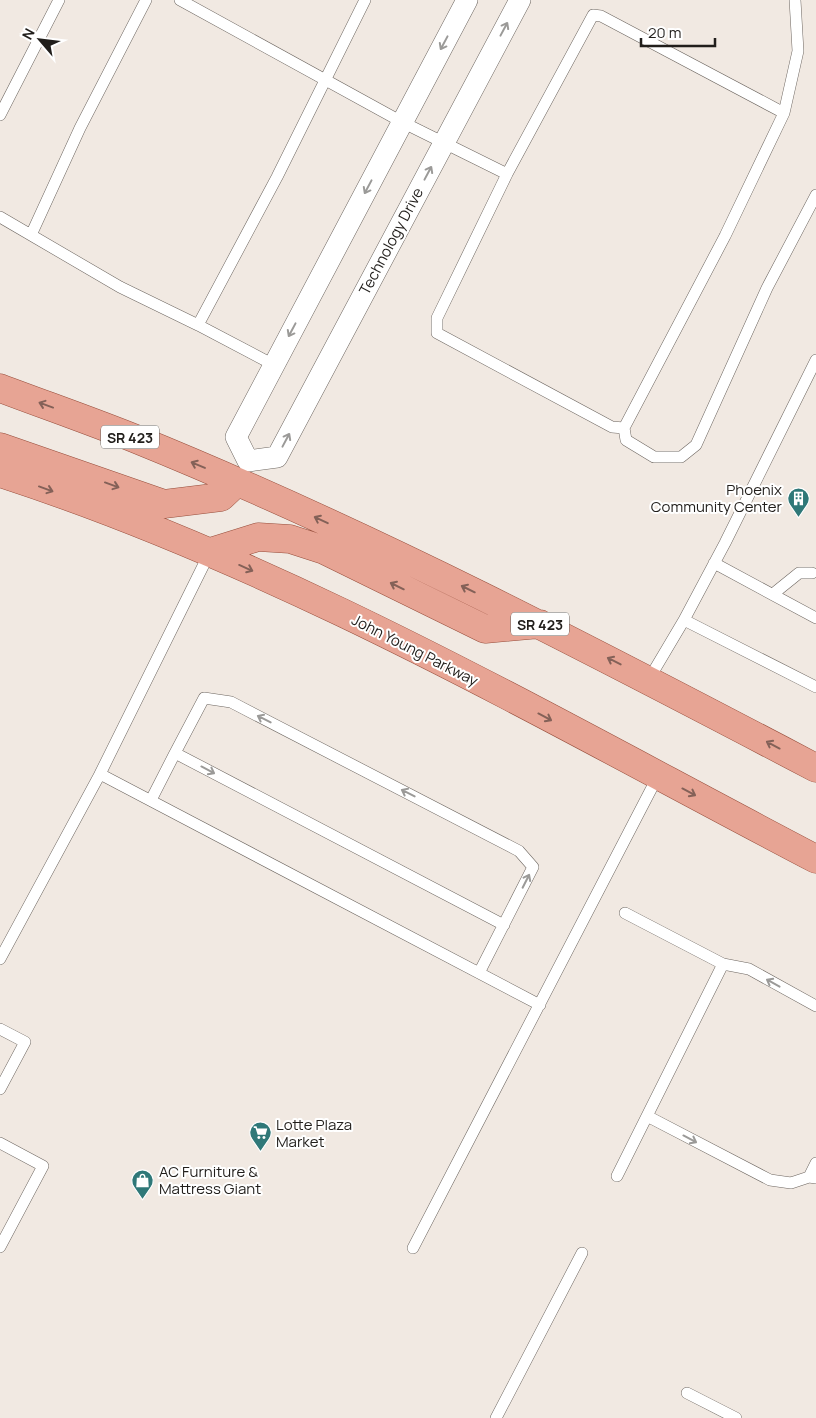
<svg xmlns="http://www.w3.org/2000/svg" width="816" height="1418" viewBox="0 0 816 1418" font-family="Manrope,sans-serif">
	<rect width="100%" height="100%" fill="#f1e9e2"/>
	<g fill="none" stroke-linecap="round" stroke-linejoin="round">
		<defs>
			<path id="service" d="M180,0l222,122 105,52 86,-159 8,1 183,97 -59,123 -101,192 -12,-1 -175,-94v-15l70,-144
				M784,113l14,-62 -3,-51
				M0,115l59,-115
				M0,217l120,70 78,38 79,-148 88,-177
				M31,235l49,-107 66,-128
				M198,325l76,40
				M816,360l-91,183 -41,77 132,67
				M624,428l2,12 28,17h27l15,-12 71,-157 49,-93
				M210,552l-110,222 440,231
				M714,563l102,55
				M773,594l26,-21h13
				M649,679l35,-59
				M151,800l24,-47
				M625,913l98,51 26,5 67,37
				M0,959l100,-185
				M479,973l54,-106 -14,-16 -288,-149 -27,-4 -29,55 329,172
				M0,1029l25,13 -25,47
				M647,1116l123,64 21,3 18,-6 7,1
				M0,1143l43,23 -43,81
				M617,1176l106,-212
				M809,1177l7,-14
				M413,1248l245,-472
				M687,1393l49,25
				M496,1418l86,-165"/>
			<path id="minor" d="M248,461l29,-4 243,-457
				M248,461l-12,-24 231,-437"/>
			<path id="primary" d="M0,388c45,17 91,33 136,51 234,95 457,212 680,329
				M0,447l164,57 57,-7 16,-15
				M0,473c287,93 550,247 816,386
				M210,552l48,-15 32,2 34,11 161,79 55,-5"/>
		</defs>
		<use href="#service" stroke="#6d6660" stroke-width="12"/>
		<use href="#minor" stroke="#6d6660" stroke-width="22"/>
		<use href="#primary" stroke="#974e3c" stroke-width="29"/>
		<use href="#service" stroke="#fff" stroke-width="11"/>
		<use href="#minor" stroke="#fff" stroke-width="21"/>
		<use href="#primary" stroke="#e7a494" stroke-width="28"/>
	</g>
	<defs><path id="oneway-shaft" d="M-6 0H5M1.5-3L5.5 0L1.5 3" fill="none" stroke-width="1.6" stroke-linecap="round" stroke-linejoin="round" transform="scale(1.25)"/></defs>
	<g stroke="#9b9a98">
		<use href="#oneway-shaft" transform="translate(504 29) rotate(-62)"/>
		<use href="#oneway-shaft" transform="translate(444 43) rotate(118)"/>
		<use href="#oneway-shaft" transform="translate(428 173) rotate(-62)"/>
		<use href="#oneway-shaft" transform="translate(368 187) rotate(118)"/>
		<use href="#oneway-shaft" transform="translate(292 330) rotate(118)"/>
		<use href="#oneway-shaft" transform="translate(286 440) rotate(-62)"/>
		<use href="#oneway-shaft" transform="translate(264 719) rotate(-153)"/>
		<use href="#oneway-shaft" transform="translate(208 770) rotate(28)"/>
		<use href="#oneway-shaft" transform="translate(408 793) rotate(-153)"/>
		<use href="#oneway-shaft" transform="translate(526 881) rotate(-63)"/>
		<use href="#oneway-shaft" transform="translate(773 983) rotate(-151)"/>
		<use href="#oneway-shaft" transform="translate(690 1139) rotate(28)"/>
	</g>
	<g stroke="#846158">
		<use href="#oneway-shaft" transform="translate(46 405) rotate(-160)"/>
		<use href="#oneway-shaft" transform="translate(198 465) rotate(-157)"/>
		<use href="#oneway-shaft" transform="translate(112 485) rotate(20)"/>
		<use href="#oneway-shaft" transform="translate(46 489) rotate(20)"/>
		<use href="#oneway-shaft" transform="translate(321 520) rotate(-155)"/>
		<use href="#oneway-shaft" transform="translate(246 568) rotate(24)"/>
		<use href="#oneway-shaft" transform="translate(397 586) rotate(-154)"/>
		<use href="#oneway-shaft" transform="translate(468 589) rotate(-154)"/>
		<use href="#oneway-shaft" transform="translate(614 661) rotate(-153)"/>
		<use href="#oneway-shaft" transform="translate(545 717) rotate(28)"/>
		<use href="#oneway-shaft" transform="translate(773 745) rotate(-152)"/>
		<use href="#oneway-shaft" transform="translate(689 792) rotate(28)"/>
	</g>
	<defs>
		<symbol id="building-pin" viewBox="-11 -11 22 30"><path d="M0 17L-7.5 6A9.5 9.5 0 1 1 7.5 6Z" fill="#2f7878" stroke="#fff"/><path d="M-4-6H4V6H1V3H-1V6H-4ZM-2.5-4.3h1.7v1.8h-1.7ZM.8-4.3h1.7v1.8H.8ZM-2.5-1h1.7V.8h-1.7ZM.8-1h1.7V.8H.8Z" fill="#fff"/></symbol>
		<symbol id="supermarket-pin" viewBox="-11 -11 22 30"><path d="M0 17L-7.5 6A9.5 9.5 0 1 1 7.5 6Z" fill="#2f7878" stroke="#fff"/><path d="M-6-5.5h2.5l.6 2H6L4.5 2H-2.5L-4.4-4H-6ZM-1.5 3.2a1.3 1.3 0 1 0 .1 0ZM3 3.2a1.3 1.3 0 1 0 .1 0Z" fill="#fff"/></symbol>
		<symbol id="shop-pin" viewBox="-11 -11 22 30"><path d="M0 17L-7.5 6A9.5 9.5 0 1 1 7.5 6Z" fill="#2f7878" stroke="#fff"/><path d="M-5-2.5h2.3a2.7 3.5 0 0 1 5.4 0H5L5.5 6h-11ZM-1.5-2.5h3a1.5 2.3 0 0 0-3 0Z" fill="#fff"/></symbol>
	</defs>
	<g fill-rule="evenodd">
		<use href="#building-pin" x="786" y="486" width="25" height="34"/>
		<use href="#supermarket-pin" x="248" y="1120" width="25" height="34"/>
		<use href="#shop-pin" x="130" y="1168" width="25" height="34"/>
	</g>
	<g text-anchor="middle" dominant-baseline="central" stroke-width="4" stroke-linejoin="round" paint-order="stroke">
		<g fill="#fff" stroke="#64625f" stroke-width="1">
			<rect x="101" y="425.5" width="58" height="23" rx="4"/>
			<rect x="511" y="612.5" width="58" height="23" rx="4"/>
		</g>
		<g font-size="14" font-weight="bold" fill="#211e1b">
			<text x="130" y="437">SR 423</text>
			<text x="540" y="624">SR 423</text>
		</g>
		<g font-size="15" fill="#211e1b" stroke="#fff">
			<text transform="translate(391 241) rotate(-62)">Technology Drive</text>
			<text transform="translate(415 650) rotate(27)">John Young Parkway</text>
		</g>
		<g font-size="15" fill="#211e1b" stroke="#fff" text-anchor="start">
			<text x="782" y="489" text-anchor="end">Phoenix<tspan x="782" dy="17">Community Center</tspan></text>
			<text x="276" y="1124">Lotte Plaza<tspan x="276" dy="17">Market</tspan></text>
			<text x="159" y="1171">AC Furniture &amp;<tspan x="159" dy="17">Mattress Giant</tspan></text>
		</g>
	</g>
	<g transform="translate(40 40) rotate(298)" stroke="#ffffff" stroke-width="4" paint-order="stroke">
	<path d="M0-4L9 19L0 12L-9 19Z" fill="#211e1b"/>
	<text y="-8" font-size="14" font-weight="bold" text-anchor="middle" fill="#211e1b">N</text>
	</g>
	<path d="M641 38v8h74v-8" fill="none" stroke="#211e1b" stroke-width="2.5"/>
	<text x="648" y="38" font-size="15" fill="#211e1b" stroke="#ffffff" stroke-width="4" paint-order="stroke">20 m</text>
</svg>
